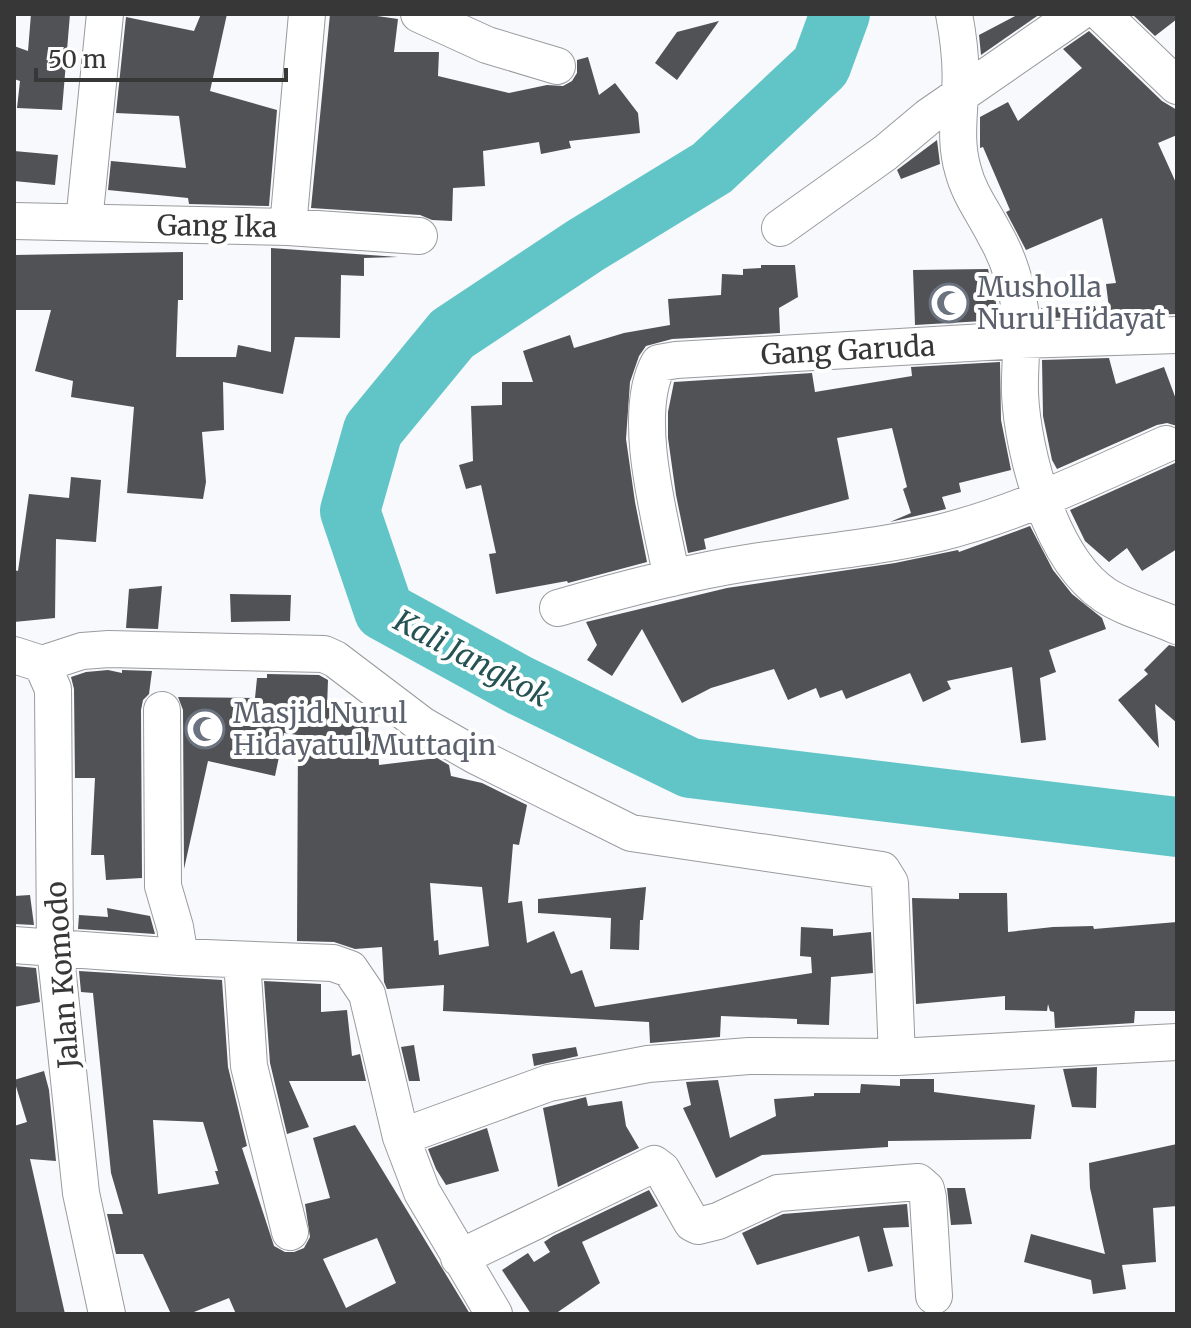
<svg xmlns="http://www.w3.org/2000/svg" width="1191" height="1328" viewBox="0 0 1191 1328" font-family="Merriweather,serif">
	<rect width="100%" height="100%" fill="#f8f9fc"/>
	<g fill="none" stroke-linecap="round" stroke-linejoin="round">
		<path stroke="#61c5c7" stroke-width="60" d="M840,14l-19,52 -109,102 -126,77 -134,89 -79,96 -23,81 34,100 135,74 171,83 487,59"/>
	</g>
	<path fill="#515255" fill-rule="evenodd" d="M31,14h39l-8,96 -45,-2 3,-27 -6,-2v-33l14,5z
		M201,14h26l-17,77 67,19 -8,96 -80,-2 -1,-6 -80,-8 3,-29 75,7 -7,-52 -63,-3 10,-96 68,14z
		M330,14h33l35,5 -4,33h45l-1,24 71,17 38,-8 16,1 9,-5 5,-8v-13l11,-3 11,38 16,-12 23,30 2,20 -71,8 2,7 -30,6 -2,-12 -56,9 2,35 -32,2 -1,33 -20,-1 -12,-5 -109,-7z
		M1019,14h21l-59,41 -2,-20z
		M1132,14h45v5l-22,17z
		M719,21l-42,59 -22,-17 22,-31z
		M1089,31l73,70 15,9v25l-19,8 19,42v129l-67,2 -4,-32 10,-1 -14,-65 -76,32 -20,-38 4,-2 -27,-63 -3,1v-31l28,-15 10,19 64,-53 -19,-19z
		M937,140l3,24 -39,15 -4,-9z
		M14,151l44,4 -3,30 -41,-4z
		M271,248l127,9 -34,1v18l-23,-1 -1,63 -45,-1 -12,57 -60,-12 1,48 -22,2 4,50 -3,17 -76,-6 7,-86 -63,-10 2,-16 -38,-10 16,-61h-37v-55l169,-3v48h-5l-2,57h60l2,-12 33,7z
		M761,265h34l3,32 -19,11 1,25 -108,6 -26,7 -7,10 -9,26 -4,57 9,63 12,60 -79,21 -1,-2 -71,13 -7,-40 7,-1 -15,-68 -15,4 -7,-24 14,-4 -2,-55 31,-1v-23h31l-10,-31 47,-16 4,13 50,-15 46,-8 -2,-26 53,-4 1,-21 21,1v-6l18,-1z
		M988,269l12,51 -85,5 -2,-55z
		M1095,306l3,11 -56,1 -1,-10z
		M1109,358l7,26 48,-17 13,35v24l-10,-3 -10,2 -100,44 -5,-9 -9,-44 -1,-56z
		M1000,362l1,58 10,50 -52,13 2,9 -19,5 4,12 -56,13 21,-9 -8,-24 4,-2 -15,-59 -55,10 12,61 -145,40 2,10 -18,4 -12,-58 -8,-57v-26l6,-30 138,-9 3,19 97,-16 -1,-9z
		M1175,463l2,86 -35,22 -15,-23 -18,14 -24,-21 -15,-31z
		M71,477l30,3 -5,62 -40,-3 -1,79 -41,4v-52l4,1 11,-77 40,4z
		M1030,526l23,44 19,24 30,24 4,11 -57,21 7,22 -16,6 6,62 -25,3 -9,-76 -65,14 4,8 -28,13 -13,-29 -64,26 -4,-9 -22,8 -4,-10 -28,12 -14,-31 -63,19 -29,15 -40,-74 -30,47 -25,-16 10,-15 -11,-23 141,-34 168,-25 63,-13 1,2z
		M162,586l-4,43 -32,-1 3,-39z
		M230,594l61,1 -1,26 -59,1z
		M1169,645l8,2v76l-22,-19 4,44 -41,-48 30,-26 -4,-4z
		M108,670l14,3v-3l30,1 -3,23 -6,6 -2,10 1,168 -36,2 -2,-25h-13l4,-77h-20l-1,-89 -3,-12 15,-5z
		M267,674l52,1 9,5 -1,28 17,1v8l24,-1 1,25h9l1,24 58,-7 12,7 2,11 31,7 45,22 -8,40 -6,-1 -5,59 14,-2 5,42 27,-12 17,43 11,-4 13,37 217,-34 -1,-16 -11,-1 1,-29 32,2v7l38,-4 2,41 -42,4 -2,48 -32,-1v-5l-76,-3 -1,21 -70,6 -1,-21 -206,-11 1,-26 -57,4 -3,-7 -2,-35 -27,2 -21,-7 -37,-1 1,-206 -14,-2 -9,43 -67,-15 -24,108 -1,-159 -5,-13 77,1 2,-20h10zM430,883l52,4 7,59 -50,9 -1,-15 -4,1z
		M646,887l-3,33h-3l-1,30 -29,-1 1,-31 -73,-5v-14z
		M959,893h48l1,39 45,-5 40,-1 1,3 83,-7v89h-42l-1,12 -79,5 -1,-16 -4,-1 -2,-7 -1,7 -42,-1v-14l-89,8 -4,-106 47,1z
		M30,895l4,30 -20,-1v-28z
		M107,908l43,8 5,18 -77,-5 1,-14 29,2z
		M14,966l22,2 4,34 -26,5z
		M79,971l143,9 6,87 19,79 -5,2 32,98 11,6h9l10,-4 6,-11 -5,-33 25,-6 -17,-60 42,-13 115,189h-234l-7,-16 -40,16h-18l-28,-60h-27l-9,-40h16l-12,-41 -18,-180 -12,-1zM153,1120l50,2 15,49h-3l4,13 -61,10zM377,1238l19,45 -50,25 -23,-49z
		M264,981l57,3v28l26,-2 5,46 8,-2 6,27h-77l20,46 -22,7 -17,-71z
		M414,1045l6,36h-11l-8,-34z
		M576,1047l2,9 -44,10 -2,-12z
		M1097,1067l-1,41 -24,-1 -9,-38z
		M44,1071l5,19 7,71 -26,-2 35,155h-49l-2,-13v-175l13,-4 -13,-42z
		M900,1079h34v13l101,13 -4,34 -143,2v6l-126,8 -46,23 -33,-70 8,-3 -5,-23 32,-2 12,58 46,-22 -2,-17 40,-3v-3h46l1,-9 39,2z
		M586,1097l2,9 34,-5 4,25 13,22 -81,39 -15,-79z
		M487,1128l12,43 -53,14 -10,-16 -8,-20z
		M1177,1144v62l-24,2 3,54 -34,3 4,24 -33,5 -2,-14 -67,-18 7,-28 74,20 -15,-66 -1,-25z
		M947,1188h18l7,36 -21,1z
		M649,1190l9,16 -76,36 18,41 -45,31h-24l-29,-44 26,-17 6,9 16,-10 -6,-10 9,-6z
		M907,1204l2,23 -26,1 10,38 -25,6 -9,-36 -102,29 -15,-32 41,-19z"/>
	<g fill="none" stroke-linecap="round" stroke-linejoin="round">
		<defs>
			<path id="minor" d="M419,14l68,31 70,21
				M954,14c5,26 8,52 6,78 -1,27 -5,51 3,78 6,24 21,43 32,65 13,22 21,49 25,74 4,27 -1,57 0,85 3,60 31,165 85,201 19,13 50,21 72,31
				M1102,14l75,72
				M14,221l274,6 131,9
				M84,222l21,-208
				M288,227l19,-213
				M780,228l105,-75 43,-36 149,-103
				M672,578c-11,-56 -42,-164 -13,-215l17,-3 344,-20 157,-5
				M558,608c62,-18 125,-35 189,-45 64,-10 129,-15 192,-30 80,-20 153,-56 227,-89
				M14,655l28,9 11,25 2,259 26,245 26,121
				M42,664l40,-13 27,-2 215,5 11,5 87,66 54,31 155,77 251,37 8,13 7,174
				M162,710l1,176 12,41 5,30
				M14,945l166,12 153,6 17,6 17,25 34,143 21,55 72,122
				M242,960l7,106 41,166
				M401,1137l148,-54 99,-19 101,-8 148,1 280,-15
				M459,1258l195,-94 8,6 30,53 6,3 20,-5 60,-28 140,-11 8,7 2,9 6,98"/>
		</defs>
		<use href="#minor" stroke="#9a9b9e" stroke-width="38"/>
		<use href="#minor" stroke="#fff" stroke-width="36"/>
	</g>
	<defs>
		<symbol id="mosque-ring" viewBox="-11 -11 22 22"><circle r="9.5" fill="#fff" stroke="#6b7280" stroke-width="1.5"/><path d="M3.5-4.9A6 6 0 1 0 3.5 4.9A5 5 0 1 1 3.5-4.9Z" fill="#6b7280"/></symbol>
	</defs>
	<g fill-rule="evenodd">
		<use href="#mosque-ring" x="927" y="281" width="44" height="44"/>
		<use href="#mosque-ring" x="183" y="707" width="44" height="44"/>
	</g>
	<g text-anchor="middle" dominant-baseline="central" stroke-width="8" stroke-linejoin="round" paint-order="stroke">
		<g font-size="28" fill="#373738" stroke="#fff">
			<text transform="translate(217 226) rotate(1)">Gang Ika</text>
			<text transform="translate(848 350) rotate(-3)">Gang Garuda</text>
			<text transform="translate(62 975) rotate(-94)">Jalan Komodo</text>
		</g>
		<g font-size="28" fill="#5b616d" stroke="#fff" text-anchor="start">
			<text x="977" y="287">Musholla<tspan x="977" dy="32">Nurul Hidayat</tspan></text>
			<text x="233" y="713">Masjid Nurul<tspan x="233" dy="32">Hidayatul Muttaqin</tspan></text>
		</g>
		<g font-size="30" font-style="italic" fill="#255253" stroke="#fff">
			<text transform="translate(472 658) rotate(28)">Kali Jangkok</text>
		</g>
	</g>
	<rect width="1191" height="1328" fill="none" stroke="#373738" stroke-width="32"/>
	<path d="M36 68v12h250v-12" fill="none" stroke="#373738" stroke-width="4"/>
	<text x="48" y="68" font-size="24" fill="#373738" stroke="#ffffff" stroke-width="6" paint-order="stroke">50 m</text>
</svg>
